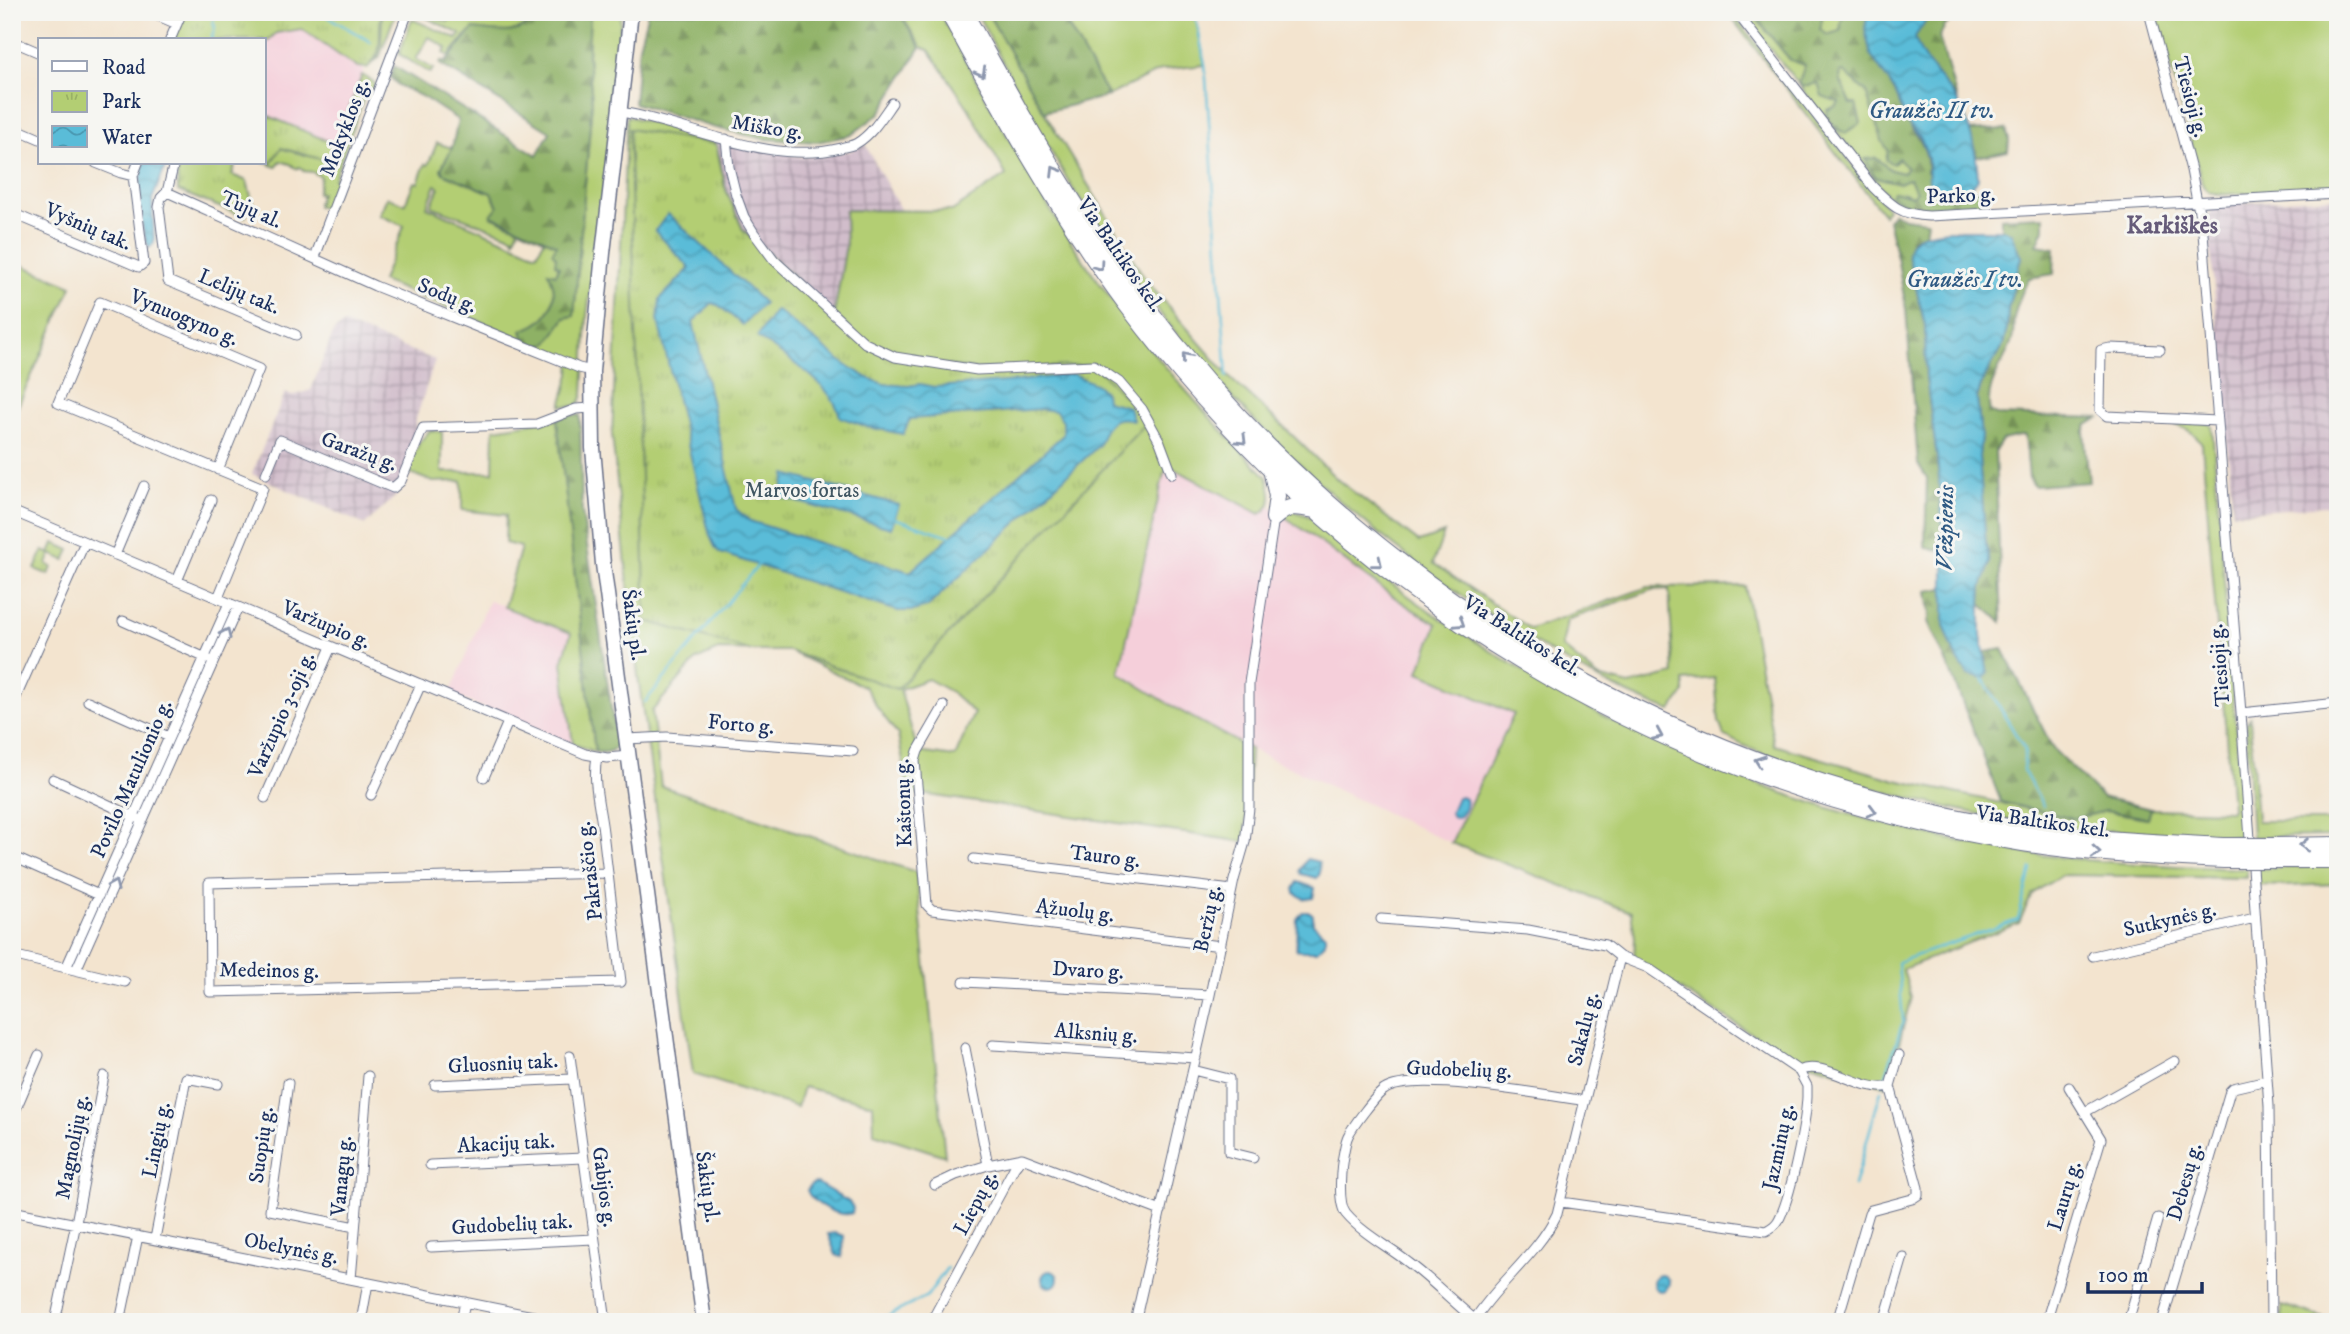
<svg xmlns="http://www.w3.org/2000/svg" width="2350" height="1334" viewBox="0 0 2350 1334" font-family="'IM FELL DW Pica',serif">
	<defs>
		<pattern id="industrial-grid" width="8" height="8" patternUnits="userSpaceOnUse" patternTransform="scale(1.75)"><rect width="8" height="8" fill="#d1bdcb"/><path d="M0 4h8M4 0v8" fill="none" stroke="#a99aa8"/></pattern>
		<pattern id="forest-firs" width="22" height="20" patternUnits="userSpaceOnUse" patternTransform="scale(1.75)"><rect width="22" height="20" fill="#8eb165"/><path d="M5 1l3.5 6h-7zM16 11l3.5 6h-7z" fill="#739056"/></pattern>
		<pattern id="park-tufts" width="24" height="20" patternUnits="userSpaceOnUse" patternTransform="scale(1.75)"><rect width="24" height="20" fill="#b3ce73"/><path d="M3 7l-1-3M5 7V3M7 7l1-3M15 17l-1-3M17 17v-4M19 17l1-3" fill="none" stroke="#99b166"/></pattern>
		<pattern id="water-waves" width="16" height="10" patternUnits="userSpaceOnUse" patternTransform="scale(1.75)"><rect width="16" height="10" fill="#5abcd8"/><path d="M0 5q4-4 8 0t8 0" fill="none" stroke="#4a99b2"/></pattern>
	</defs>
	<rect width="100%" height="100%" fill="#f6f6f2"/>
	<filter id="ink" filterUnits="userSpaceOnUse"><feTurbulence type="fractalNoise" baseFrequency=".0143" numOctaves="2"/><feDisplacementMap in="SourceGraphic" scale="14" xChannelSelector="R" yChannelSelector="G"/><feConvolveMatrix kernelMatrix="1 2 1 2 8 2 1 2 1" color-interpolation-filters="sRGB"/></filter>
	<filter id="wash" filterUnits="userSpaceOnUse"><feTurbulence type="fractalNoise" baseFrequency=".00686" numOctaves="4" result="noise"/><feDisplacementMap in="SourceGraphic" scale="28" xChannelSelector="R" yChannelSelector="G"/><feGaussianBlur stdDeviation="1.57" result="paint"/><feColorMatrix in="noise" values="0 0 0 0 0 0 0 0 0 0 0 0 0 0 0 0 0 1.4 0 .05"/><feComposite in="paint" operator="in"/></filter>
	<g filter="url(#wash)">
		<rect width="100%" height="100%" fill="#f3e4cf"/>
		<path fill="#f5cfda" d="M302,29l48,34 14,7 -28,74 -72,-30v-69l12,-12z
			M1173,468l86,46 11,-8 58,40 76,59 34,19 -19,48 95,42 -63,129 -201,-94 -68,-37 -63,-39 45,-200z
			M489,600l83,33 -10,30 11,81 -123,-50z"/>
		<path fill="url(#industrial-grid)" d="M715,140l86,17 22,-1 27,-5 15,-7 36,67 -56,-1 1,35 -12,71 -91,-86 -17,-40z
			M2338,197v308l-105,8 -25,-297 6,-9 6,-3z
			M344,324l91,36 -20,62 4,21 -21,51 -33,31 -113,-51 33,-81 7,3 19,-6 23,-59z"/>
		<path fill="#b3ce73" stroke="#677e68" stroke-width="2" fill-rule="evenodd" d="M382,12h14l-17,46 -3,2 5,-16z
			M415,12h24l-2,6 11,4 4,-10h66l16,7c-17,18 -42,13 -67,15l-18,22 -5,-3 3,-5 -18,-11 -13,22 17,10 -3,4 -31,-19 13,-35 45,20 3,-5z
			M590,12h31l-7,99 -27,205 -4,79 -3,7 -5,4h-14l9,-32 1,-15 -32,-13 9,-3 17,-26 9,-1 18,-215 -4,-45z
			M899,12h40c36,64 69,129 107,191 62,101 138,191 221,274 5,14 8,30 -7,37l-87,-46 -9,5 -45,200 63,39 68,37 -5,93 -336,-50 -11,-57 -19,-25 -14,-23 -76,-36 -71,-1 -22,10 -44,51 9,75 255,86 29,284 -71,-23 -1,-29 -70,-17 -6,20 -104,-33 -55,-398 -26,-241 15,-319 88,24 11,50 17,40 91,85 12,-70 -1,-35 107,1 54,-36 -37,-66 -40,-59 -8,-3zM928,679l23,13 23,21 -19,44 -37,-5 -18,-63z
			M976,12h11l57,100 103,170 85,98 51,46 55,54 81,62 25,-9 -11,30 97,66 118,-42 97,-1 29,159 122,35 177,39 33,-8 41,7 4,-9 79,2 2,-3 -30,-364c-6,-13 -23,-18 -36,-23l42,2 4,3 32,411c-56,-2 -114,-4 -170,-9 -83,-8 -166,-28 -245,-53 -35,-11 -74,-21 -105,-40l-5,-13 -4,-44 -31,3v12l-13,18c-56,-19 -105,-49 -155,-80 -165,-103 -312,-243 -420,-406 -45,-67 -81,-141 -120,-213zM1669,589l5,85 -45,11 -31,-8 -36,-30 5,-27 85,-30z
			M1060,12h132l5,11 8,42 -44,5 -53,26z
			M1727,12h4l156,196 -3,7z
			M1741,12h10l39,48 15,5 -6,17 19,1 21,19 -2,4 -10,4 29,-6h-5l-10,-22 -1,-9 4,-2 22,21 16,48 6,10 11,8 8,10 -4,5 -12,-3 -15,-12 -1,19 25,6 10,-5 6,14 -4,4 -11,-4 48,19c-23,1 -43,0 -61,-15z
			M1823,12h20l-3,19 -13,4 -7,-5z
			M2156,12h182v175l-121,8 -8,-3 -6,-6z
			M362,75l12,7 1,8 -11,8 -30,81 5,3 -11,26 -3,1 -8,-3 4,-13h-4l4,-16 -9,-5 -9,-1v-2l-4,-2 -2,2 -7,-5 -10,-3 -4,6 -6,-2 10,-17 44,12 14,-5 -10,-14 8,3z
			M437,143l15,5 -11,21 2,4 48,20 7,14 -7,9 28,12 -5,13v-4l-83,-31 8,-19 -3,-2 -9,22 110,47 8,-15 13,6 -2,12 3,9 -3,9 -7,-2c13,25 0,50 -27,57l3,10 -143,-59 22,-55 -25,-11 8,-18 18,7 9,-22 4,1 7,-19 3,1z
			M12,261l60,25 -60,133z
			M557,419l38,333 -22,-8 -11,-81 9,-30 -67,-26 17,-60 -16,-4 1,-28 -44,-5v-29l-29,1 -26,-10 12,-29 11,-13 12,2v40h51l1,-43z
			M1288,510c6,2 14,3 20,6 11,6 22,19 32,28 20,17 42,32 63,48 44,32 90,61 137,89 152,90 326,150 501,174 68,9 137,11 206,14v9l-185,-3 -30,19 -13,29 -116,46 8,28 -23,88 -10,-1 -64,-20h-13l-167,-103 1,-24 -4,-25 -180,-69 63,-129 -95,-42 18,-48c-55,-31 -103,-74 -155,-109z
			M54,543l16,7 -5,10 -15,-6z
			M2250,718l7,103h81v15l-86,1 -6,-113z
			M2338,866v18l-51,2 -31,-1 -2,-16z
			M2282,1305l51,16v1h-52z"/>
		<path fill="url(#forest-firs)" stroke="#547062" stroke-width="2" d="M518,12h72l-2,44 4,45 -18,215 -9,2 -17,25 -9,3 -14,-6 -3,-10c27,-7 40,-32 26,-58l8,2 3,-8 -4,-2 1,-7 -4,-5 5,-7 -66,-30 7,-9 -7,-13 -48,-20 -2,-4 11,-21 6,-28 -35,-23 -25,-12 -8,-8 4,-11 143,89 13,-23 -110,-68 1,-3 4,2 28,-34c23,2 43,9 61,-10z
			M648,12h251l22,35 -41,66 -29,22 -34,7 -53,-3 -52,-12 -78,-24 5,-57z
			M987,12h73l48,84 -64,16z
			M1751,12h72l-3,17 7,6 13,-4 3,-19h25c-7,40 11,48 27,80 5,10 7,22 13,31 11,16 21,27 19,49l29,20 12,-2 18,1 1,18c-33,2 -68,6 -96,-14l2,-4 19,5 4,-4 -6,-14 -10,5 -25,-6 -10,-18 11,-1 15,12 12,3 4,-5 -8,-10 -6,6 -7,-4 2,-10 -6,-9 -16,-49 -22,-20 -4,1 1,9 10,22h5l5,19 -16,10 -8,-4 -11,-13 1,-6 10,-4 2,-4 -17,-6 -4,-13 -16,4 -3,-5 6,-17 -15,-5z
			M1940,12h20l-15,14 -6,11 19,65 -41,-53 -3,-12 12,-18z
			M2006,129l3,11 -1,11 -31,6 -9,-26z
			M1894,212l10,6 23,3 -2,13 -13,5 -4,15 17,71 1,52 11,80 7,94 -19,-4 2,-69 -9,-14 -12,-155 -8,-47 -10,-42z
			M2044,216v13l-7,16 18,3 -1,26 -25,4c-7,13 -12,26 -15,41 -1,7 0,14 -2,21 -8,25 -28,45 -22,72l6,3 103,3 -12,7 -3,7 5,50 -55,4 -5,-8 -4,-43 -23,5 -7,11 7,171 -21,-18 1,-18 8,-23 -4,-17 -7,-89 2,-21 -4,-38 6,-18 20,-35 5,-37 13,-51 -16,-27h-4v-12z
			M569,415h11l2,96 35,236c-7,6 -13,6 -22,5l-38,-333z
			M1944,588v37l11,30 32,6 -2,-9 18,-3 50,100 49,48 49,12 -3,9 -42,-7 -33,8 -72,-17 -52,-134 -21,-46 2,-9 -3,-22z"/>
		<path fill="url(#park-tufts)" stroke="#677e68" stroke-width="2" d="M185,12h197c-6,23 5,38 -15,56l-9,-1 -8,-4 -48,-34 -26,4 -12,12v-5h-91z
			M264,114l64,27 10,14 -14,5 -43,-12 -10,15 -7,-1z
			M629,129l87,15 10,46 17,40 122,113 30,14 82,13 117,-5 54,56 -251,268 -108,-38h-37l-106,-30z
			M177,163h59l-4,12 15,6 6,23 -8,13 -67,-26z
			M43,551l8,3 -4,10 5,3 -3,8 -14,-6z"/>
		<path fill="url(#water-waves)" stroke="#3a769b" stroke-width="2" d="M1868,12h72l-14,8 -11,17c6,25 28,42 42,64 13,21 20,54 21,78 -10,16 -25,13 -42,12l-7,-8 -1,-25 -8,-21 -14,-16 -11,-30 -24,-36 -6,-26z
			M144,163h23l-15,36 2,44 -5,5c-11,-25 -12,-59 -5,-85z
			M668,214l96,89 -21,22 -25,-20 -6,-2 -19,19 43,187 14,12 160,51 153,-137v-14l-7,-10 -15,-2 -131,10 -7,15 -35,-7 -28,-10c-7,-34 -56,-60 -83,-80l19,-27 70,55 24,14 14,5 24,2 12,-2 14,3 85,-6 54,-7 24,11 8,8 1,8 23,6 4,13c-23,-6 -28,6 -34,25l-172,162 -14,4h-16l-177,-58 -5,-6 -5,-11 -52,-215 2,-22 30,-31 -35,-37z
			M1948,230h57l6,3 10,24 -13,51 -1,20 -4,17 -20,35 -6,18 4,38 -2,21 7,89 4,17 -8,24 -1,17v31l7,39 -5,5 -15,-4 -13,-20 -11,-30v-84l-7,-84 -11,-80 -1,-52 -17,-71c0,-21 22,-21 40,-24z
			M786,474l113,31 -8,23 -110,-31z
			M1461,796l4,2c2,8 -2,19 -11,20l-4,-5 7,-16z
			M1307,859l12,3 1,11 -3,5 -16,-4 -1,-4z
			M1298,882l17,6 -2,10 -8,1 -10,-6 -1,-4z
			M1303,912h7l3,3v9l12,11v8l-8,8h-16l-5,-2 1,-30z
			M817,1183l32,19 4,6 -1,5c-13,5 -41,-10 -45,-23l5,-6z
			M835,1233l9,3 -2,21 -6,-2 -8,-21z
			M1042 1279a8 8 0 1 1 16 0a8 8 0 1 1-16 0Z
			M1653 1283a8 8 0 1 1 16 0a8 8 0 1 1-16 0Z"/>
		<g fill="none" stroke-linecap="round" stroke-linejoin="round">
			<path stroke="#5abcd8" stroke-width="2.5" d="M320,12l51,30
				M1192,12l5,11 8,42 22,312
				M211,40l4,-13 -2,-5 1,-10
				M894,518l56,18
				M1983,679l42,71 -2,20 20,36
				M645,702l114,-138
				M1883,1084l20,-63 -5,-59 120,-42 13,-51
				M1854,1186l27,-95
				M877,1322l50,-26 20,-28"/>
		</g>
	</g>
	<g filter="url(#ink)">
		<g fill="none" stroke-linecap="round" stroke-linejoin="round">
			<defs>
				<path id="street" d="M149,12l28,12
					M1736,12l137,175c19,19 28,28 56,29l409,-22
					M2149,12l42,158 12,63 38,480 28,393 2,216
					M170,40l12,-28
					M12,41l28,12
					M621,112c70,12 149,54 220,36 5,-2 12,-2 16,-5 15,-9 25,-26 35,-40
					M12,127l28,12
					M726,139l3,28 7,28 8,22 10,16 20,27 91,83 30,14 82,13 117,-5 25,17 23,27 18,33 12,32
					M96,163l25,10 12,3 5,-13
					M167,192l7,-29
					M12,213l127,54 5,-4 -11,-87
					M315,257l93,-245
					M296,335l-128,-54 -9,-74 2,-9 6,-6 208,94 204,82 13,3
					M2160,350l-50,-2 -9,2 -1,60 7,6 111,5
					M266,474l14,-34 113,48 8,-7 22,-53 114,-4 39,-15 16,-1
					M12,511l573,243 22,4 22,-2
					M12,523l5,-10
					M115,555l29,-69
					M177,581l34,-81
					M218,598l45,-110 -205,-85 42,-101 159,67 -41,101
					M123,621l85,38
					M88,701l81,36
					M12,706l73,-164
					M944,706l-26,45 -3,10 12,144 5,5 289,36
					M2241,713l97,-10
					M627,739l40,-2 186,14
					M597,757c-5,24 3,50 6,75 6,50 12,100 18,150l-411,10 -1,-109 399,-10
					M484,777l24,-55
					M53,779l84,39
					M371,795l50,-111
					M265,798l66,-151
					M18,859l81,36
					M974,859l258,31
					M1381,919l147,11 77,15 15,12 -63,257c-20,41 -60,69 -84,108
					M12,955l113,27
					M2093,956l162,-38
					M66,968l163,-365
					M76,970l162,-363
					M964,982l246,13
					M993,1045l203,13
					M965,1048l23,117 34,-7
					M570,1056l36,266
					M1193,1070l36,9v73l24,6
					M1799,1071c24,-13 64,23 91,15
					M288,1083l-18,127 85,17
					M435,1085l137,-6
					M2085,1112l90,-51
					M12,1118l27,-63
					M430,1165l153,-7
					M935,1185l21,-10 32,-10
					M1561,1202l205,29c5,-3 9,-5 12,-10 12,-20 28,-99 29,-124v-11l-8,-15 -151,-103 -28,-11
					M12,1211l551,111
					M155,1239l31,-161 32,6
					M431,1247l163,-8
					M351,1279l17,-203
					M1474,1319c-22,-18 -42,-39 -65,-56 -20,-16 -46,-29 -63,-49 -9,-11 -5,-49 -2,-63 1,-5 2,-11 4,-15 4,-9 28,-41 36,-46 28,-20 164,5 201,11
					M55,1322l21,-99 28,-147
					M120,1322l18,-86
					M361,1322l7,-39
					M461,1322l4,-20
					M931,1322l83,-154 8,-10 139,53
					M1135,1322l75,-327 24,-115 11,-38 4,-34v-125l25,-165
					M1837,1322l32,-109 2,-3 41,-11 6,-4v-7l-28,-102 9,-31
					M1884,1322l19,-65
					M2046,1322l55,-183 -32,-52
					M2128,1322l30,-104
					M2162,1322l68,-231 3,-3 34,-8"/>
				<path id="primary" d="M631,12l-28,241 -11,118 1,77 10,116 101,758"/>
				<path id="highway" d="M948,12c55,100 110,200 178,292 221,294 534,480 897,539 67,11 135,14 202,17
					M964,12c56,100 111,202 181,293 220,290 549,482 910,529 56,7 112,9 168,12
					M1271,469l6,27 -3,22
					M1274,518c16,-14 21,-12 41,-8
					M2271,846l67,-1
					M2271,860h67"/>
			</defs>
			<use href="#street" stroke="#676e86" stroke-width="11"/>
			<use href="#primary" stroke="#676e86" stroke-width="17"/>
			<use href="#highway" stroke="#676e86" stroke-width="18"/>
			<use href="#street" stroke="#fff" stroke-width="9"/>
			<use href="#primary" stroke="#fff" stroke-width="14"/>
			<use href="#highway" stroke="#fff" stroke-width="16"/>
			<defs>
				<path id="highway-bridge" d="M2223,846h48
					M2225,860h46"/>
			</defs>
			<use href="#highway-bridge" stroke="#676e86" stroke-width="18" stroke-linecap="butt"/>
			<use href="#highway-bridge" stroke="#fff" stroke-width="16"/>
		</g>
		<defs><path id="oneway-chevron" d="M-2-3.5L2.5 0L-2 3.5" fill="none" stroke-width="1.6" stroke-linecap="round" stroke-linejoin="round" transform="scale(1.75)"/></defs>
		<g stroke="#8d97ae">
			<use href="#oneway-chevron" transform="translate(981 72) rotate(61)"/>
			<use href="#oneway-chevron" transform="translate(1055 171) rotate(-121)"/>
			<use href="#oneway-chevron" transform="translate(1099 266) rotate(54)"/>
			<use href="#oneway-chevron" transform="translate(1186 357) rotate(-130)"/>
			<use href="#oneway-chevron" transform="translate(1242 440) rotate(45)"/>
			<use href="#oneway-chevron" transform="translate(1378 563) rotate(39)"/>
			<use href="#oneway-chevron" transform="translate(1460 623) rotate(33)"/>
			<use href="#oneway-chevron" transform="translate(226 633) rotate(-66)"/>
			<use href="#oneway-chevron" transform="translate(1658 735) rotate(24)"/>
			<use href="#oneway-chevron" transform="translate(1759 761) rotate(-160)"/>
			<use href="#oneway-chevron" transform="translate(1872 811) rotate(15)"/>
			<use href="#oneway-chevron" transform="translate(2304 845) rotate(179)"/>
			<use href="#oneway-chevron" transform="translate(2096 852) rotate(4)"/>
			<use href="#oneway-chevron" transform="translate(114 885) rotate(-66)"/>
		</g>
	</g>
	<g text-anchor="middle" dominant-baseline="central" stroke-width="6" stroke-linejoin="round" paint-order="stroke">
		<g font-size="21" fill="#1b2f5e" stroke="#f6f6f2">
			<text transform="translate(2190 97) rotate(75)">Tiesioji g.</text>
			<text transform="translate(345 128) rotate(-69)">Mokyklos g.</text>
			<text transform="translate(767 128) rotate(9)">Miško g.</text>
			<text transform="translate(1961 196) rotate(-2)">Parko g.</text>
			<text transform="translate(251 210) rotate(24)">Tujų al.</text>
			<text transform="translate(88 227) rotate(23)">Vyšnių tak.</text>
			<text transform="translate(1120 255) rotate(55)">Via Baltikos kel.</text>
			<text transform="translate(239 292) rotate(23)">Lelijų tak.</text>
			<text transform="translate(447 296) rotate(22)">Sodų g.</text>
			<text transform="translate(184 318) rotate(23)">Vynuogyno g.</text>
			<text transform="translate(359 452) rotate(20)">Garažų g.</text>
			<text transform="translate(326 625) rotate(23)">Varžupio g.</text>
			<text transform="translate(633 625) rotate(82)">Šakių pl.</text>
			<text transform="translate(1522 636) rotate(32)">Via Baltikos kel.</text>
			<text transform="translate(2220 665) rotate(-95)">Tiesioji g.</text>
			<text transform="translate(282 715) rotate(-66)">Varžupio 3-oji g.</text>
			<text transform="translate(741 725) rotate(5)">Forto g.</text>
			<text transform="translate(132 779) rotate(-66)">Povilo Matulionio g.</text>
			<text transform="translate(904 803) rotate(-92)">Kaštonų g.</text>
			<text transform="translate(2043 822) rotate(8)">Via Baltikos kel.</text>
			<text transform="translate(1105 857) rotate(7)">Tauro g.</text>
			<text transform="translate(590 871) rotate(-97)">Pakraščio g.</text>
			<text transform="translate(1075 911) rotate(7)">Ąžuolų g.</text>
			<text transform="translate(1208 919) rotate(-78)">Beržų g.</text>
			<text transform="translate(2170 920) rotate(-13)">Sutkynės g.</text>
			<text transform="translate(269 971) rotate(1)">Medeinos g.</text>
			<text transform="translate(1088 971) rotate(3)">Dvaro g.</text>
			<text transform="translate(1584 1029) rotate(-76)">Sakalų g.</text>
			<text transform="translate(1096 1034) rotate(4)">Alksnių g.</text>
			<text transform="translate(503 1064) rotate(-3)">Gluosnių tak.</text>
			<text transform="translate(1459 1070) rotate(2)">Gudobelių g.</text>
			<text transform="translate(157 1140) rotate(-79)">Lingių g.</text>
			<text transform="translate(506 1144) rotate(-3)">Akacijų tak.</text>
			<text transform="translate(262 1145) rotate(-82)">Suopių g.</text>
			<text transform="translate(73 1147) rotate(-79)">Magnolijų g.</text>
			<text transform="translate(1779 1147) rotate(-78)">Jazminų g.</text>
			<text transform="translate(342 1176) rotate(-85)">Vanagų g.</text>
			<text transform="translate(2185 1182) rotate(-74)">Debesų g.</text>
			<text transform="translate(604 1187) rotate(82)">Gabijos g.</text>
			<text transform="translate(707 1187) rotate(82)">Šakių pl.</text>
			<text transform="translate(2065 1196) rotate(-73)">Laurų g.</text>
			<text transform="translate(976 1203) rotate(-62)">Liepų g.</text>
			<text transform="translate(512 1225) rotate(-3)">Gudobelių tak.</text>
			<text transform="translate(291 1249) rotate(11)">Obelynės g.</text>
		</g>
		<g font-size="21" fill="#415763" stroke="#f6f6f2">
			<text x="802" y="491">Marvos fortas</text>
		</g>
		<g font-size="23" font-style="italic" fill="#2e5983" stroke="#f6f6f2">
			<text x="1932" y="111">Graužės II tv.</text>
			<text x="1965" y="280">Graužės I tv.</text>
			<text transform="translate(1946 528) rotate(-89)">Vėžpienis</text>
		</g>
		<g font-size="24" font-weight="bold" fill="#655b79" stroke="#f6f6f2">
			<text x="2172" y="226">Karkiškės</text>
		</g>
	</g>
	<rect width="2350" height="1334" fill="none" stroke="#f6f6f2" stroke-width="42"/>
	<rect x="38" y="38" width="228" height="126" fill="#f6f6f2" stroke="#9ea6b7" stroke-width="2"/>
	<rect x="52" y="61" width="35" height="10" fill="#ffffff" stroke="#9ea6b7" stroke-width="2"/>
	<text x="102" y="74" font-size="21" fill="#1b2f5e">Road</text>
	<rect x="52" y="91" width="35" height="21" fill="url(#park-tufts)" stroke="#9ea6b7" stroke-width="2"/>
	<text x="102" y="108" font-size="21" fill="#1b2f5e">Park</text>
	<rect x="52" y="126" width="35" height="21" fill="url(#water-waves)" stroke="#9ea6b7" stroke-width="2"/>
	<text x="102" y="144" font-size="21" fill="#1b2f5e">Water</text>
	<path d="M2088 1282v10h114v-10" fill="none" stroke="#1b2f5e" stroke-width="3.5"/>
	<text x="2098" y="1282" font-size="21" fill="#1b2f5e" stroke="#f6f6f2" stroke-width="5" paint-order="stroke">100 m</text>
</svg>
